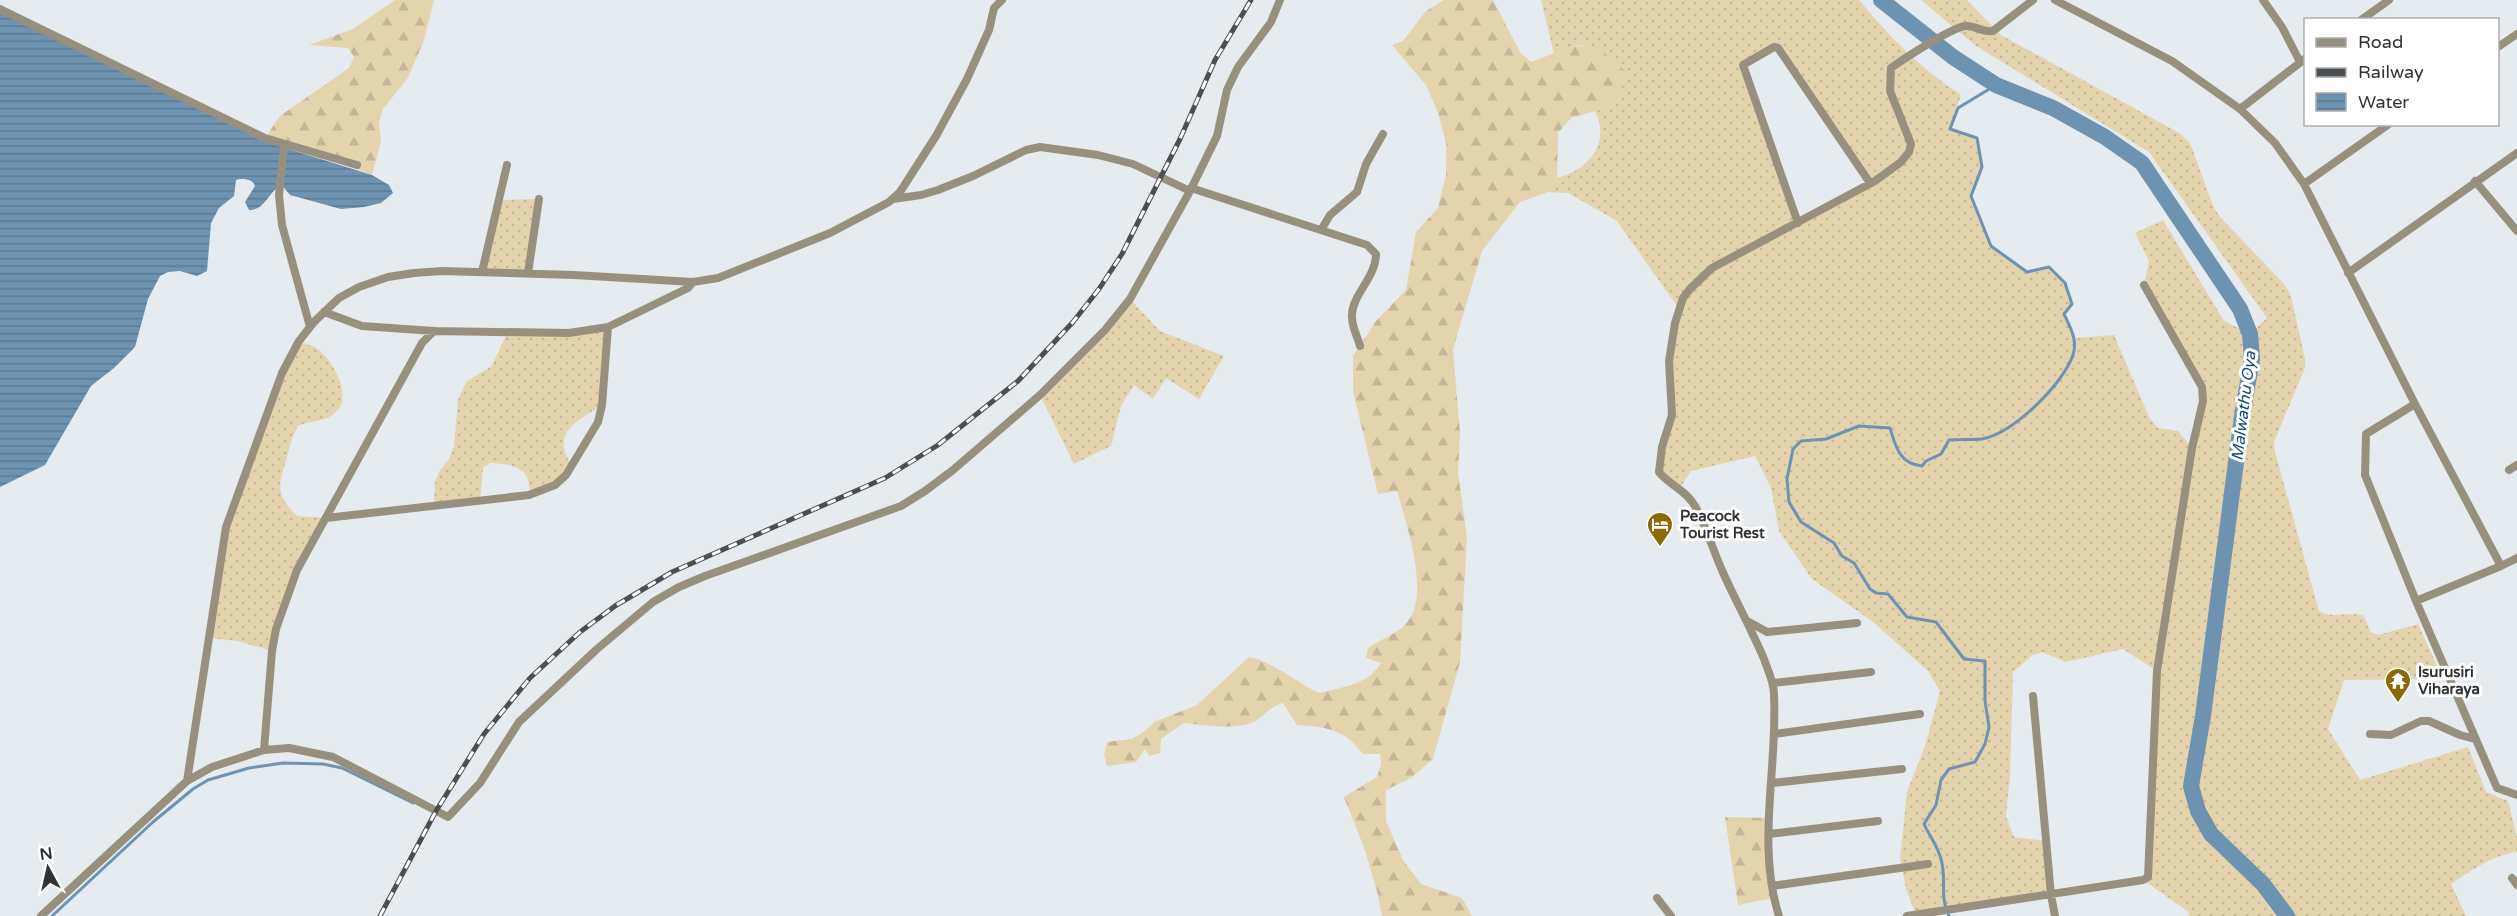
<svg xmlns="http://www.w3.org/2000/svg" width="2517" height="916" viewBox="0 0 2517 916" font-family="'Varela Round',sans-serif">
	<defs>
		<pattern id="grass-dots" width="8" height="8" patternUnits="userSpaceOnUse" patternTransform="scale(1.5)"><rect width="8" height="8" fill="#e4d4ae"/><path d="M2 2h.1M6 6h.1" fill="none" stroke="#c4b696" stroke-width="1.8" stroke-linecap="round"/></pattern>
		<pattern id="forest-firs" width="22" height="20" patternUnits="userSpaceOnUse" patternTransform="scale(1.5)"><rect width="22" height="20" fill="#e4d4ae"/><path d="M5 1l3.5 6h-7zM16 11l3.5 6h-7z" fill="#c4b696"/></pattern>
		<pattern id="water-rules" width="6" height="5" patternUnits="userSpaceOnUse" patternTransform="scale(1.5)"><rect width="6" height="5" fill="#6e93b1"/><path d="M0 2.5h6" fill="none" stroke="#5b7991"/></pattern>
	</defs>
	<rect width="100%" height="100%" fill="#e6ebef"/>
	<path fill="url(#grass-dots)" fill-rule="evenodd" d="M1541,0h318c30,36 62,69 102,95l-11,34 27,9 5,29 -11,29 20,50 35,26 23,-5 16,16 7,21 -8,10 10,24 40,-3 35,82 9,11 20,3 14,17 10,-61 -58,-102 5,-24 -14,-28 28,-13 61,101 26,13 17,-16 -118,-166 -173,-106 -55,-46h46l34,35 180,99 9,9 24,65 6,9 65,68 6,11 14,63v9l-31,74 1,10 44,159c14,9 30,-1 45,5l7,17 7,2 40,-11 25,55 -99,1 -16,49 32,51 108,-33 18,45 22,9 9,36v15c-26,4 -45,18 -66,32l15,32h-278l2,-3 -47,-33 5,-3 9,-206 -34,-22 -57,13 -24,-10 -9,3 -20,17 -3,105 -4,39 8,21 32,4 5,54 -135,20 -10,-26 -6,-31 7,-66 18,-46 15,-55 -12,-20 -55,-49 -61,-43 -33,-48 -8,-43 -16,-32 -64,15 -11,17 -21,-16 10,-44v-67l10,-52 -62,-88 -49,-28 -20,-1 9,-14c32,-8 54,-35 38,-67l21,-6 -34,-61 -28,10zM1778,49l92,134 -73,39 -54,-156z
		M539,199l-11,74 -46,-1 17,-72z
		M1130,299l30,32 64,25 -25,43 -33,-21 -13,21 -19,-14 -13,21 -10,40 -37,18 -34,-69z
		M608,327l-6,78c-27,18 -53,28 -29,62l-7,8 -37,20c3,-28 -16,-31 -39,-32l-7,5 -3,32 -46,5 1,-23 5,-12 9,-11 5,-13 4,-46 8,-18 26,-16 15,-33z
		M299,341c6,3 16,5 21,10 15,14 34,47 14,63 -10,8 -24,6 -36,12 -6,10 -8,20 -11,31 -8,28 -13,36 10,59l29,2 -29,52 -25,81 -35,-10 -28,-3 17,-111 27,-75z"/>
	<path fill="url(#forest-firs)" d="M395,0h39l-10,40 -16,38 -25,31 -4,13 2,20 -9,33 -42,-17 -65,-20 15,-22 69,-48 5,-11 -6,-9 -39,-3 44,-16z
		M1444,0h49l27,52 11,10c46,-16 56,-30 94,9l-9,34 -45,13 -13,15 -1,45 -9,14 -28,10 -38,49 -29,98 7,84 -2,40 9,64 -7,125 -27,97 -22,19 -25,12v31l17,39 18,24 41,14 10,18h-90l-4,-21 -13,-45 -21,-53 33,-20 4,-13 -1,-10h-17c-19,-25 -36,-27 -66,-29l-14,-22c-14,3 -20,16 -32,20 -20,7 -47,2 -67,0l-23,16 -1,14 -11,3 -4,-7 -9,13 -29,4 -3,-11 3,-13 25,-3 13,-8 9,-9 43,-17 52,-48c23,4 48,26 70,36 23,-6 49,-8 62,-30l-15,-5 2,-10c9,-6 30,-16 36,-22 29,-27 2,-103 -7,-135l-19,3 -25,-103v-35l23,-35 30,-31 10,-58 22,-24 8,-33v-32l-8,-30 -12,-28 -34,-40 11,-4 23,-30z
		M1725,817l44,1 4,80 -35,7z"/>
	<path fill="url(#water-rules)" d="M0,11l263,130 109,34 17,10 4,8 -12,10 -17,4 -23,2 -51,-14 -13,-16 -1,10c-9,7 -12,21 -27,21l-4,-8 10,-16c-2,-7 -13,-8 -19,-6l-2,16 -15,12 -8,15 -4,48 -10,5 -17,-5 -12,1 -8,4 -12,23 -13,48 -21,21 -23,18 -46,79 -45,22z"/>
	<g fill="none" stroke-linecap="round" stroke-linejoin="round">
		<path stroke="#6e93b1" stroke-width="3" d="M52,916l101,-94 40,-33 15,-9 41,-12 34,-5 40,1 19,4 71,35
			M1949,916c-10,-20 -2,-37 -8,-57 -3,-12 -12,-24 -17,-35l12,-19 5,-25 8,-11 26,-7 10,-18 4,-17 -4,-26v-40l-21,-2 -28,-37 -29,-5 -19,-23 -12,-1 -6,-4 -16,-26 -12,-7 -8,-13 -33,-21 -12,-20 -2,-23 6,-30 8,-8 25,-2 33,-13 31,2c6,20 10,36 32,38l4,-5 15,-7 8,-14c11,-1 23,0 33,-1 32,-6 81,-55 91,-84 5,-15 -3,-28 -9,-41l8,-10 -7,-21 -16,-16 -22,5 -36,-26 -20,-50 11,-29 -5,-29 -27,-9 8,-21 38,-23"/>
		<path stroke="#6e93b1" stroke-width="16" d="M1881,0l72,57 43,28 57,23 52,29 37,26 98,146 10,25 2,25 -10,57 -39,300 -12,70 7,25 13,23 52,50 24,32"/>
		<path stroke="#98907e" stroke-width="8" d="M2055,0l117,61 68,48 35,34 29,41 111,220 86,162 16,-8
			M2263,0l19,27 18,35
			M0,9l265,129 92,27
			M2361,20l28,-20
			M2498,47l19,-13
			M2240,109l66,-51
			M284,145l-5,50 3,30 28,102
			M2475,181l42,50
			M2304,184l85,-60
			M1191,188l176,57 9,9c0,23 -23,40 -24,60 -1,12 5,21 8,32
			M893,199l28,-4 17,-5 35,-14 53,-26 14,-3 58,8 35,9 57,27
			M1798,223l-55,-158 31,-18 4,1 92,135
			M1321,230l9,-15 27,-23 9,-28 17,-30
			M482,272l25,-107
			M528,273l11,-74
			M2348,273l169,-120
			M324,312l38,14 72,5 135,2 39,-6 80,-39 5,-6
			M2415,404l-49,30 -1,41 51,126 81,187 20,7
			M2509,470l8,-5
			M326,518l203,-23 26,-10 11,-10 32,-53 4,-17 6,-78
			M2416,601l85,-35
			M1749,622l18,10 90,-9
			M1773,683l98,-11
			M2033,696l18,199 4,21
			M1775,734l145,-20
			M2370,734l21,1 30,-14h8l31,14 15,4
			M264,750l25,-2 44,9 115,60 32,-34 39,-61 78,-73 56,-47 26,-15 26,-11 196,-70 24,-15 28,-21 87,-75 65,-65 25,-31 60,-108 27,-55 10,-46 11,-23 33,-45 9,-22
			M187,781l39,-254 56,-154 17,-32 15,-19 25,-24 20,-11 29,-10 26,-4 28,-2 132,4 119,7 25,-4 112,-45 59,-31 11,-10 36,-56 31,-57 22,-49 5,-22 8,-8
			M1772,783l130,-14
			M1769,834l109,-13
			M2512,878l5,7
			M1772,886l156,-22
			M1657,898l14,18
			M41,916l146,-135 25,-14 52,-17 8,-99 4,-22 21,-59 125,-227 12,-12
			M1779,916c-23,-71 -1,-149 -5,-222 0,-12 -6,-23 -10,-35 -12,-28 -26,-54 -39,-82 -11,-23 -18,-49 -30,-71 -10,-17 -26,-21 -36,-34l3,-25 10,-32 -3,-54 6,-38 8,-25 7,-9 22,-21 163,-87 26,-19 8,-10 2,-8 -21,-53 1,-23c14,-10 60,-40 74,-42 10,-1 17,7 28,5l40,-31
			M1907,916l236,-36 5,-3 9,-206 35,-223 11,-47 -1,-14 -58,-102"/>
		<defs>
			<path id="rail" d="M380,916l56,-105 48,-77 46,-56 50,-46 35,-26 57,-34 213,-94 53,-33 80,-64 55,-59 26,-33 23,-35 58,-115 35,-79 36,-60"/>
		</defs>
		<use href="#rail" stroke="#4c4f51" stroke-width="5"/>
		<use href="#rail" stroke="#fff" stroke-width="3" stroke-dasharray="9" stroke-linecap="butt"/>
	</g>
	<defs>
		<symbol id="hotel-pin" viewBox="-11 -11 22 30"><path d="M0 17L-7.5 6A9.5 9.5 0 1 1 7.5 6Z" fill="#896a07" stroke="#fff"/><path d="M-6-4.5h1.5V1H6V5H4.5V3h-9V5H-6ZM-4 0a1.8 1.8 0 1 1 3.6 0ZM.5 0V-2.5h3Q6-2.5 6 0Z" fill="#fff"/></symbol>
		<symbol id="temple-pin" viewBox="-11 -11 22 30"><path d="M0 17L-7.5 6A9.5 9.5 0 1 1 7.5 6Z" fill="#896a07" stroke="#fff"/><path d="M0-6L5-2H3V0L6.5 2.5H4V6H1.5V3h-3V6H-4V2.5H-6.5L-3 0V-2H-5Z" fill="#fff"/></symbol>
	</defs>
	<g fill-rule="evenodd">
		<use href="#hotel-pin" x="1645" y="510" width="30" height="40"/>
		<use href="#temple-pin" x="2383" y="666" width="30" height="40"/>
	</g>
	<g text-anchor="middle" dominant-baseline="central" stroke-width="6" stroke-linejoin="round" paint-order="stroke">
		<g font-size="15" font-weight="bold" fill="#303234" stroke="#fff" text-anchor="start">
			<text x="1680" y="516">Peacock<tspan x="1680" dy="17">Tourist Rest</tspan></text>
			<text x="2418" y="672">Isurusiri<tspan x="2418" dy="17">Viharaya</tspan></text>
		</g>
		<g font-size="16" font-style="italic" fill="#0e4c75" stroke="#fff">
			<text transform="translate(2244 406) rotate(-83)">Malwathu Oya</text>
		</g>
	</g>
	<rect x="2304" y="18" width="195" height="108" fill="#ffffff" stroke="#acadae" stroke-width="1.5"/>
	<rect x="2316" y="38" width="30" height="9" fill="#98907e" stroke="#acadae" stroke-width="1.5"/>
	<text x="2358" y="48" font-size="18" fill="#303234">Road</text>
	<rect x="2316" y="68" width="30" height="9" fill="#4c4f51" stroke="#acadae" stroke-width="1.5"/>
	<text x="2358" y="78" font-size="18" fill="#303234">Railway</text>
	<rect x="2316" y="93" width="30" height="18" fill="url(#water-rules)" stroke="#acadae" stroke-width="1.5"/>
	<text x="2358" y="108" font-size="18" fill="#303234">Water</text>
	<g transform="translate(48 868) rotate(352)" stroke="#ffffff" stroke-width="4.5" paint-order="stroke">
	<path d="M0-4.5L10 22L0 15L-10 22Z" fill="#303234"/>
	<text y="-9" font-size="16" font-weight="bold" text-anchor="middle" fill="#303234">N</text>
	</g>
</svg>
